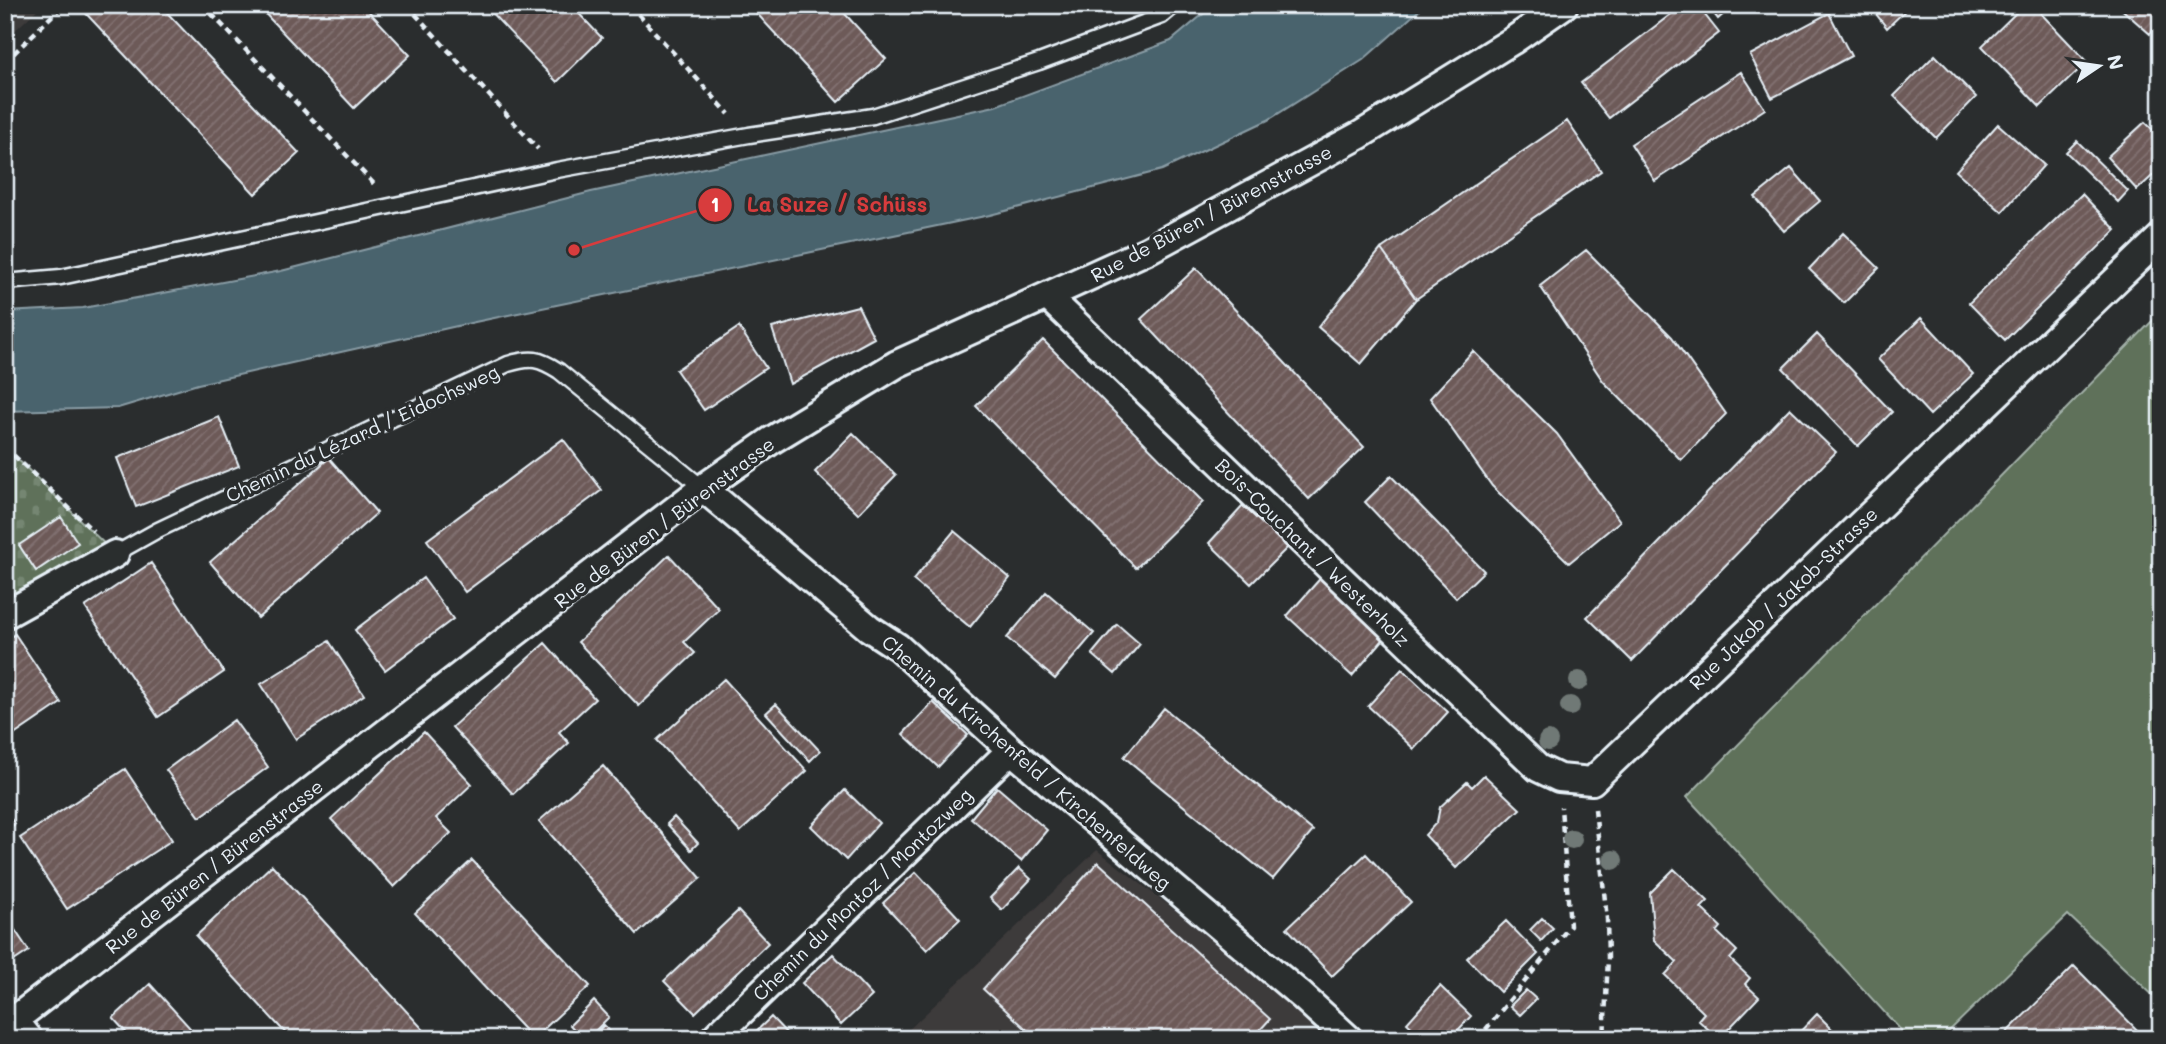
<svg xmlns="http://www.w3.org/2000/svg" width="2166" height="1044" viewBox="0 0 2166 1044" font-family="Mali,sans-serif">
	<defs>
		<pattern id="cemetery-stones" width="16" height="16" patternUnits="userSpaceOnUse" patternTransform="scale(1.75)"><rect width="16" height="16" fill="#5e715a"/><path d="M2 7V4a2 2 0 0 1 4 0v3zM10 15v-3a2 2 0 0 1 4 0v3z" fill="#758672"/></pattern>
		<pattern id="building-hatch" width="6" height="6" patternUnits="userSpaceOnUse" patternTransform="scale(1.75)"><rect width="6" height="6" fill="#6d5a59"/><path d="M-1 1l2-2M0 6l6-6M5 7l2-2" fill="none" stroke="#827272"/></pattern>
	</defs>
	<rect width="100%" height="100%" fill="#2a2d2e"/>
	<filter id="ink" filterUnits="userSpaceOnUse"><feTurbulence type="fractalNoise" baseFrequency=".0143" numOctaves="2"/><feDisplacementMap in="SourceGraphic" scale="14" xChannelSelector="R" yChannelSelector="G"/><feConvolveMatrix kernelMatrix="1 2 1 2 8 2 1 2 1" color-interpolation-filters="sRGB"/></filter>
	<g filter="url(#ink)">
		<path fill="#3e3a3b" d="M5,5h37l-37,35z
			M1097,850l245,189h-443z"/>
		<path fill="url(#cemetery-stones)" stroke="#a3b1a9" stroke-width="2" d="M5,447l110,107 -110,61z"/>
		<path fill="#5e715a" stroke="#a3b1a9" stroke-width="2" d="M2161,312v691l-93,-88 -127,124h-32l-222,-242z"/>
		<path fill="#49636d" stroke="#899ca5" stroke-width="2" d="M1214,5h211l-62,55 -95,60 -106,50 -172,45 -515,107 -277,62 -80,24 -113,3v-99l78,-4 198,-37 310,-79 404,-86 176,-65z"/>
		<path fill="url(#building-hatch)" stroke="#e8f1f8" stroke-width="2" d="M78,5h82l139,148 -44,41z
			M257,5h106l47,50 -56,53z
			M484,5h87l31,33 -45,44z
			M749,5h88l49,54 -48,43z
			M1683,5h14l22,28 -110,85 -28,-35z
			M1707,5h27l-16,14z
			M1869,5h42l-24,23z
			M2024,5h9l54,57 -47,45 -58,-61z
			M2117,5h44v16l-11,13z
			M1829,13l22,43 -79,42 -22,-43z
			M1935,55l41,42 -40,41 -42,-42z
			M1741,72l24,37 -110,72 -24,-37z
			M1567,121l34,50 -185,128 -35,-50z
			M2145,122l16,16v30l-24,22 -30,-33z
			M1998,124l46,41 -42,47 -46,-41z
			M2077,141l51,50 -10,11 -52,-50z
			M1791,168l29,33 -36,30 -29,-34z
			M2082,194l34,36 -111,110 -36,-37z
			M1843,233l36,35 -35,35 -35,-34z
			M1381,249l35,50 -55,65 -43,-37z
			M1586,250l86,87 54,77 -45,46 -78,-79 -63,-95z
			M1196,268l168,179 -55,52 -168,-180z
			M858,306l16,32 -84,46 -18,-56z
			M1921,318l52,56 -43,41 -52,-56z
			M739,327l27,41 -62,42 -28,-40z
			M1817,334l75,78 -34,34 -75,-78z
			M1043,340l160,162 -67,66 -160,-162z
			M1473,351l84,83 63,87 -51,42 -77,-77 -62,-88z
			M1790,408l46,44 -204,209 -45,-44z
			M219,417l20,49 -103,41 -19,-49z
			M853,433l43,42 -38,39 -43,-42z
			M563,439l39,51 -137,102 -38,-52z
			M329,458l48,55 -119,105 -48,-56z
			M1391,476l93,95 -28,27 -91,-96z
			M1243,506l45,41 -37,37 -42,-41z
			M61,517l17,26 -42,28 -17,-26z
			M954,531l56,47 -40,49 -57,-47z
			M669,555l50,54 -35,33 11,11 -56,53 -61,-64z
			M151,563l73,109 -66,45 -73,-110z
			M1325,573l64,60 -37,43 -65,-60z
			M423,578l30,41 -68,51 -30,-40z
			M1046,592l48,41 -39,46 -48,-41z
			M1117,624l23,20 -25,30 -23,-20z
			M15,634l46,69 -56,38v-100z
			M329,641l35,54 -68,44 -35,-55z
			M545,643l50,56 -36,33 10,11 -56,51 -61,-67z
			M1402,669l46,43 -34,37 -46,-43z
			M724,679l83,92 -67,61 -83,-92z
			M933,702l35,33 -30,32 -35,-33z
			M776,704l44,47 -10,10 -44,-48z
			M1164,708l149,123 -40,48 -149,-122z
			M234,720l34,47 -68,50 -34,-47z
			M424,732l48,52 -36,34 15,15 -57,54 -63,-68z
			M603,766l98,112 -64,56 -98,-113z
			M125,769l47,71 -105,69 -47,-71z
			M1484,775l36,34 -64,59 -31,-33 12,-13 3,-15 27,-25 5,5z
			M997,787l50,43 -26,31 -50,-43z
			M845,790l34,33 -33,37 -35,-34z
			M5,811l10,13 -10,7z
			M674,817l24,26 -7,7 -24,-26z
			M1366,854l45,48 -79,74 -45,-48z
			M472,860l118,126 -57,53 -118,-126z
			M1098,862l172,157 -18,20h-215l-54,-50z
			M272,865l160,174h-141l-95,-103z
			M1019,868l12,11 -29,31 -12,-12z
			M1674,869l34,32 -7,7 20,19 -4,5 20,19 -7,8 20,19 -5,6 14,13 -40,42 -21,-19 6,-7 -39,-38 12,-13 -23,-22 -4,-47z
			M916,872l44,47 -33,31 -44,-47z
			M738,911l30,32 -73,70 -31,-32z
			M5,915l24,36 -24,16z
			M1542,918l11,10 -12,13 -11,-11z
			M1506,921l32,33 -38,38 -33,-34z
			M833,954l39,42 -31,29 -39,-42z
			M2074,966l72,73h-146z
			M150,984l50,55h-68l-19,-21z
			M1440,986l31,30 -21,23h-26l-17,-16z
			M1526,990l10,9 -16,16 -10,-9z
			M594,1001l15,16 -22,22h-4l-13,-14z
			M1817,1014l22,22 -3,3h-43z
			M771,1017l21,22h-44z
			M604,1025l13,14h-27z"/>
		<g fill="none" stroke-linecap="round" stroke-linejoin="round">
			<defs>
				<path id="lane" d="M5,282l56,-5 496,-107 192,-35 124,-19 166,-54 123,-46 13,-11
					M115,554l43,-24 350,-166c23,-7 31,-6 51,7l144,117
					M19,1016l18,23"/>
				<path id="street" d="M1047,296l491,472 21,10 33,3 569,-544
					M703,488l166,140 29,19 113,103 291,246 47,43
					M5,615l110,-61
					M5,1027l698,-539 69,-48 125,-76 251,-114 212,-115 152,-94 52,-36
					M713,1039l298,-289"/>
			</defs>
			<use href="#lane" stroke="#e8f1f8" stroke-width="19"/>
			<use href="#street" stroke="#e8f1f8" stroke-width="32"/>
			<path stroke="#e8f1f8" stroke-width="4.5" stroke-dasharray="7 5" stroke-linecap="butt" d="M203,5l171,179
				M407,5l131,144
				M630,5l99,109
				M5,62l58,-57
				M5,447l88,84
				M1595,809l12,110 1,39 -4,81
				M1478,1039l92,-113 -9,-119"/>
			<use href="#lane" stroke="#2a2d2e" stroke-width="14"/>
			<use href="#street" stroke="#2a2d2e" stroke-width="26"/>
		</g>
		<g fill="#707976">
			<circle cx="1579" cy="681" r="10"/>
			<circle cx="1570" cy="706" r="10"/>
			<circle cx="1548" cy="741" r="10"/>
			<circle cx="1572" cy="839" r="10"/>
			<circle cx="1613" cy="860" r="10"/>
		</g>
	</g>
	<g text-anchor="middle" dominant-baseline="central" stroke-width="7" stroke-linejoin="round" paint-order="stroke">
		<g font-size="19" fill="#e8f1f8" stroke="#2a2d2e">
			<text transform="translate(1211 213) rotate(-28)">Rue de Büren / Bürenstrasse</text>
			<text transform="translate(362 433) rotate(-25)">Chemin du Lézard / Eidochsweg</text>
			<text transform="translate(664 522) rotate(-37)">Rue de Büren / Bürenstrasse</text>
			<text transform="translate(1313 552) rotate(44)">Bois-Couchant / Westerholz</text>
			<text transform="translate(1783 598) rotate(-44)">Rue Jakob / Jakob-Strasse</text>
			<text transform="translate(1027 762) rotate(41)">Chemin du Kirchenfeld / Kirchenfeldweg</text>
			<text transform="translate(214 866) rotate(-38)">Rue de Büren / Bürenstrasse</text>
			<text transform="translate(862 894) rotate(-44)">Chemin du Montoz / Montozweg</text>
		</g>
	</g>
	<path fill="none" stroke="#d83c3d" stroke-width="2.5" d="M574 250L715 205"/>
	<g fill="#d83c3d" stroke="#2a2d2e" stroke-width="2.5">
		<circle cx="574" cy="250" r="7"/>
		<circle cx="715" cy="205" r="18"/>
	</g>
	<g font-size="21" text-anchor="middle" font-weight="bold" fill="#fff">
		<text x="715" y="212">1</text>
	</g>
	<g font-size="21" text-anchor="middle" font-weight="bold" fill="#d83c3d" stroke="#2a2d2e" stroke-width="7" stroke-linejoin="round" paint-order="stroke">
		<text x="837" y="212">La Suze / Schüss</text>
	</g>
	<rect width="2166" height="1044" fill="none" stroke="#2a2d2e" stroke-width="28"/>
	<rect x="14" y="14" width="2138" height="1016" fill="none" stroke="#e8f1f8" stroke-width="2.5" filter="url(#ink)"/>
	<g transform="translate(2099 66) rotate(77)" stroke="#2a2d2e" stroke-width="5" paint-order="stroke">
	<path d="M0-5L12 26L0 18L-12 26Z" fill="#e8f1f8"/>
	<text y="-10" font-size="19" font-weight="bold" text-anchor="middle" fill="#e8f1f8">N</text>
	</g>
</svg>
